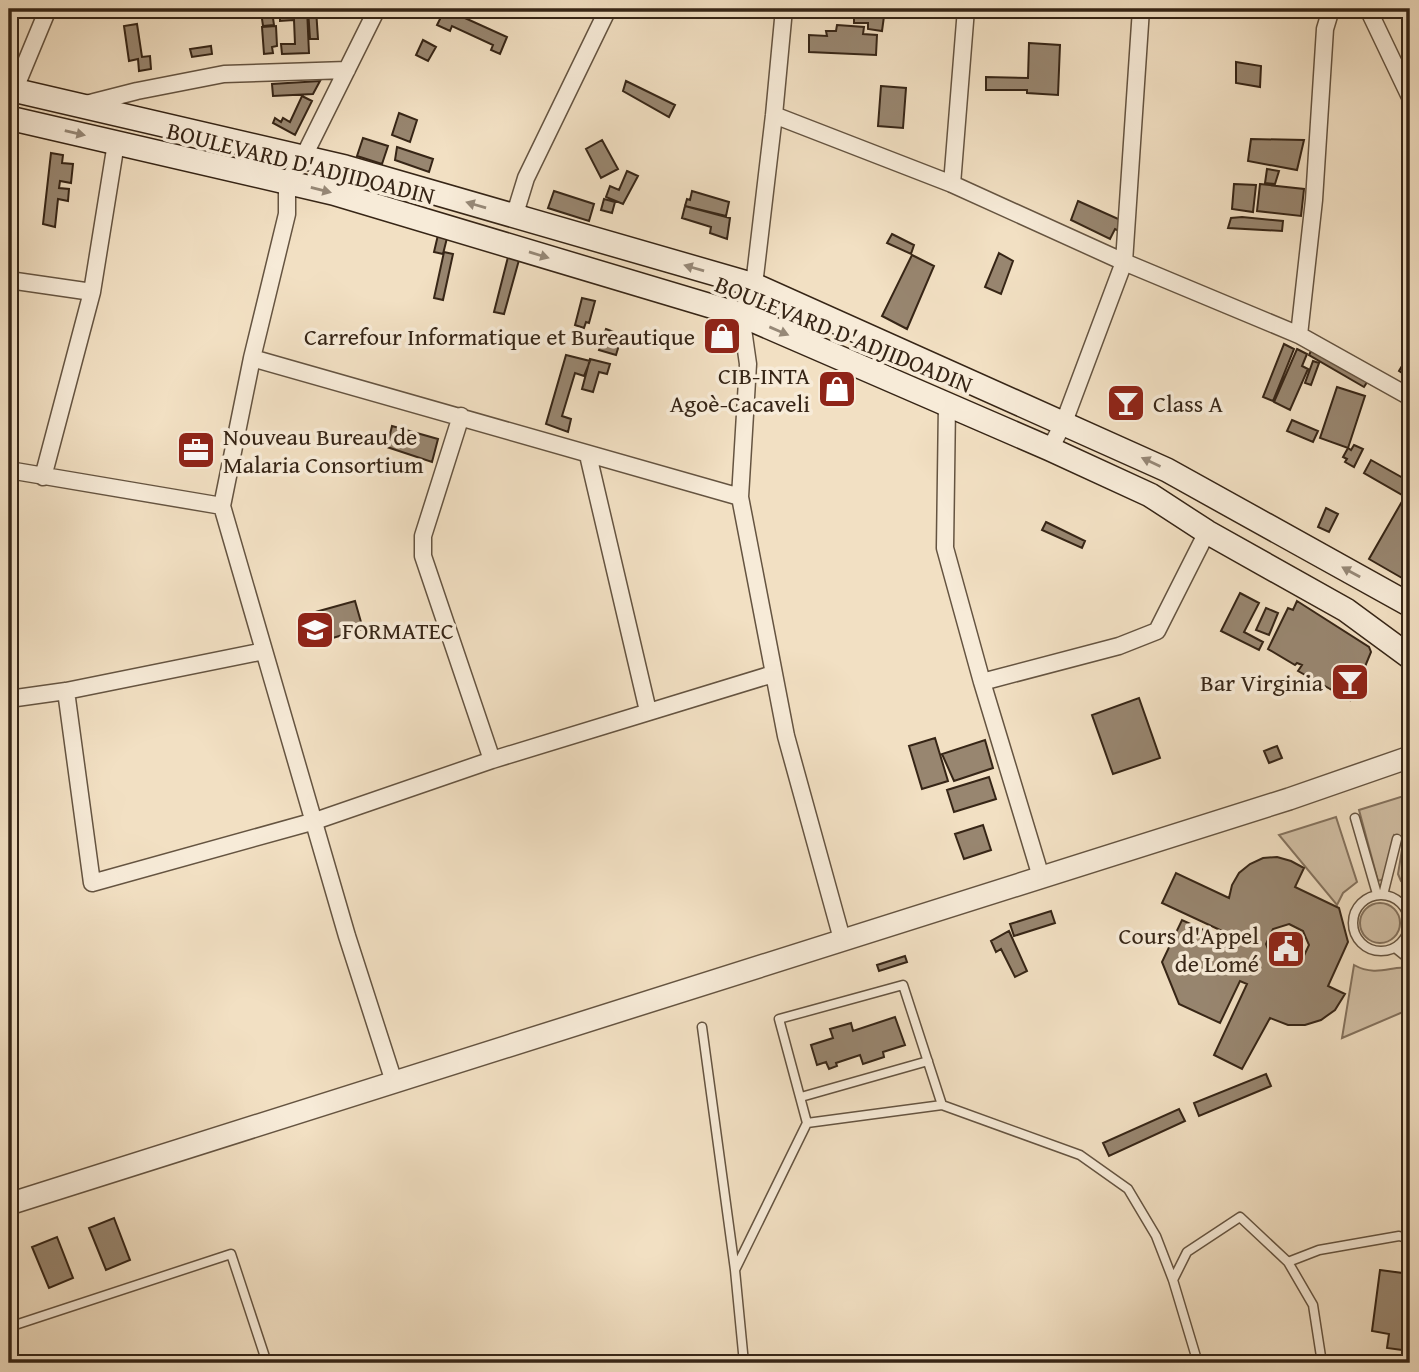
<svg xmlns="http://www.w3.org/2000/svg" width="1419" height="1372" viewBox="0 0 1419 1372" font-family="'Gentium Book Plus',serif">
	<rect width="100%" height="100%" fill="#f2e0c3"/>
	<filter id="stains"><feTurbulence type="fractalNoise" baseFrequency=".00286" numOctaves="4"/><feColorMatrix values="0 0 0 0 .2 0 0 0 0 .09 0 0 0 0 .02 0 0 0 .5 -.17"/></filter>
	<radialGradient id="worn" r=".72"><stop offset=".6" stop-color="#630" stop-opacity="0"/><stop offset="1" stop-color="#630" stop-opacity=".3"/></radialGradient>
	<path fill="#d2c0a6" stroke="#84725e" stroke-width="2" d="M1410,794v47l-2,8 2,1v37l-9,-6 -3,-7 6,-37 -10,-2 -10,44 -6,2 -19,-71z
		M1336,817l21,65 -14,11 -6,12 -58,-70z
		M1360 923a20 20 0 1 1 40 0a20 20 0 1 1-40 0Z
		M1354,965c25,14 43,-3 56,5v39l-68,29z"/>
	<path fill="#988670" stroke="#362516" stroke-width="2" fill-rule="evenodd" d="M280,9h27l2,44 -27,1 -1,-10h14l-1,-24 -14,1z
		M308,9h8l2,30h-8z
		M331,9h25v5l-25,1z
		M445,9l62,28 -7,17 -9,-4 2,-5 -41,-19 -2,5 -13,-6z
		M854,9h31l-3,22 -14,-2v-6h-14z
		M272,11l2,14 -11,1 -2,-14z
		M137,24l5,33 8,-1 1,13 -12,2 -1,-12 -9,2 -5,-35z
		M837,25l27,2 -1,7 14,1 -1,20 -67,-3v-17l18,1 -1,-5h10z
		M276,26l1,20 -5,1 1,6 -9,1 -2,-27z
		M423,40l13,7 -8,14 -12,-6z
		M1029,43l31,2 -2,50 -31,-2v-3h-41v-13l42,1z
		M211,46l1,8 -20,3 -2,-8z
		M1236,62l25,4 -1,21 -24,-4z
		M320,81l-7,13 -40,2 -1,-12z
		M626,81l49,24 -6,12 -46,-26z
		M881,86l25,2 -3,40 -25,-2z
		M302,96l10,5 -17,34 -22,-12 2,-5 6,4 2,-4 7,4z
		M399,113l18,7 -7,22 -18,-7z
		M363,138l25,8 -6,18 -25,-8z
		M1251,139l53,1 -7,30 -49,-9z
		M602,140l16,29 -17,9 -15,-29z
		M397,147l36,12 -4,13 -34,-12z
		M51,153l12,2 -1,8 11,1 -2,19 -11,-2 -1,7 10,1 -1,12 -10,-2 -3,28 -12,-3z
		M1267,169l12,2 -4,13 -10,-1z
		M627,171l11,5 -15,28 -17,-7 4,-11 9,4z
		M1234,184l22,1 -3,27 -21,-3z
		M1260,184l44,5 -3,27 -44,-5z
		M554,191l40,13 -5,17 -41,-13z
		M692,191l37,11 -3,14 -41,-10 2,-7 3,1z
		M604,199l11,3 -3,11 -11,-3z
		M1078,201l47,21 -4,10 -6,-3 -5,10 -39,-19z
		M685,206l45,12 -3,21 -17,-6 1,-6 -29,-9z
		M1242,217l41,4 -1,10 -54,-3 3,-10z
		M892,234l22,11 -3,9 -24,-11z
		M438,235l9,3 -4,16 -9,-2z
		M444,252l9,2 -10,46 -9,-2z
		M999,253l14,8 -12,33 -16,-7z
		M912,255l22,11 -27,63 -25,-13z
		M508,257l11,3 -15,54 -10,-2z
		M582,298l13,3 -6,22 -3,-1 -2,6 -9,-3z
		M606,329l16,6 -6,20 -17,-5z
		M1284,344l10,5 -21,52 -10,-4z
		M1313,347l56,32 -5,8 -55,-32z
		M1297,349l10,5 -5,12 6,3 -18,41 -16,-8z
		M566,355l24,6 -6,15 -9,-3 -13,43 9,3 -3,13 -22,-8z
		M1408,356l2,1v21l-11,-7z
		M590,359l20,5 -3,10 -8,-2 -6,20 -11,-3z
		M1313,361l6,2 -8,22 -6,-2z
		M1337,387l28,9 -17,52 -28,-10z
		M1292,420l26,11 -5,11 -26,-11z
		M392,426l46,13 -6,23 -45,-15z
		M1354,445l9,4 -9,18 -9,-5 2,-3 -4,-2 5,-9 3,2z
		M1371,460l39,22 -6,14 -40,-23z
		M1404,498l6,3v64l-8,13 -33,-19z
		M1326,508l12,6 -9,18 -11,-5z
		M1046,522l39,19 -3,7 -40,-18z
		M1240,593l19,10 -15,29 19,10 -4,8 -38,-19z
		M355,601l8,28 -54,16 -8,-29z
		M1297,601l72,46 2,5 -9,22 -14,-8 -4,6 15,8 -9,20 -52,-29 4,-6 -5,-2 -2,2 -27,-16 20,-41 5,2z
		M1266,608l12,5 -9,22 -13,-5z
		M1139,698l21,60 -47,16 -21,-59z
		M935,738l13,43 -26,8 -13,-43z
		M985,740l8,28 -39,13 -12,-27z
		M1277,746l5,12 -13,5 -5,-12z
		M989,777l7,22 -42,13 -7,-22z
		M983,825l8,25 -27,9 -9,-25z
		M1277,857l14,4 13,7 -9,19 44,21 9,34 -20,44 17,8 -10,16 -14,10 -16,5h-17l-18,-7 -28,51 -28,-14 33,-71 -7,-3 -20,42 -41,-19 -17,-42 20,-42 48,22 3,-6 -71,-33 14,-30 53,25 3,-13 7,-12 11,-9 13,-6zM1289,924l14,7 6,14 -7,15 -15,6 -15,-7 -6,-15 7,-15z
		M1051,911l4,12 -41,13 -4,-12z
		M1009,931l18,40 -12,6 -14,-28 -5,3 -5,-11z
		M905,956l2,6 -28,9 -2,-6z
		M895,1017l10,28 -22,7 1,5 -21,7 -3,-9 -24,8 1,3 -8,3 -3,-7 -9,3 -6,-20 22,-7 -3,-9 21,-6 2,8z
		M1266,1074l5,12 -72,30 -5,-13z
		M1179,1109l6,12 -76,35 -6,-13z
		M114,1218l16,42 -24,10 -17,-42z
		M57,1237l16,41 -24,10 -17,-41z
		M1380,1270l30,4v77l-23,-3 2,-14 -17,-3z"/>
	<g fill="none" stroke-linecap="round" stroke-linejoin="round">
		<defs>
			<path id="service" d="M1355,818l22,76
				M1353 923a28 28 0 1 1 56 0a28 28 0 1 1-56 0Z
				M1383,895l14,-56
				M1395,948l15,12
				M702,1027l33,243
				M801,1097l127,-36
				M807,1123l-28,-104 124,-34 39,120
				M1288,1262l31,-12 80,-14 11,3
				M1173,1280l14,-28 53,-35 48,45 25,43 9,58
				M9,1327l222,-73 36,109
				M744,1363l-9,-93 72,-147 135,-18 138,50 48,34 28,47 17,44 24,80"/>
			<path id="minor" d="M377,9l-73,147 -17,26v32l-35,144 -30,148 125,430 47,146
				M784,9l-10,106 -20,170 -13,30 7,49 -8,133 46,239 56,203
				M1368,9l42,88
				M14,91l34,-82
				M86,104l51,-13 87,-17 123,-4
				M774,115l178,69 172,78 175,73 111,62
				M952,184l14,-175
				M514,217l12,-39 82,-169
				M9,280l83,12
				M1299,335l15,-135 11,-171 6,-20
				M252,358l488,139
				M947,404l-2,144 37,134 59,195
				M461,416l-38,120v20l69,204
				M1050,449l14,-27 60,-160 17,-253
				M588,455l60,256
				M9,470l213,36
				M43,477l49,-185 24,-149
				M982,682l137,-36 38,-15 50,-99
				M66,691l26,192 223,-62 177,-61 281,-86
				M9,699l57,-8 198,-40"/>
			<path id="tertiary" d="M9,1204l1280,-405 121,-42"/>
			<path id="secondary" d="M9,89l336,78 409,118 413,185 243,135
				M9,118l324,75 408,122 309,134 100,46 57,37 139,78 64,47"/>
		</defs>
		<use href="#service" stroke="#655441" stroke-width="11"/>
		<use href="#minor" stroke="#655441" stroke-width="19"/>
		<use href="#tertiary" stroke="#655441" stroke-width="24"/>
		<use href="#secondary" stroke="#362516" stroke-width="26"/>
		<use href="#service" stroke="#f7ebd8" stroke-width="8"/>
		<use href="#minor" stroke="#f7ebd8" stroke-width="16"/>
		<use href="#tertiary" stroke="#f7ebd8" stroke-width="21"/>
		<use href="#secondary" stroke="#f7ebd8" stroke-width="23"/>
	</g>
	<defs><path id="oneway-solid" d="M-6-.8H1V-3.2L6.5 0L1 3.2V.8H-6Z" transform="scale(1.75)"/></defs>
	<g fill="#968877">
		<use href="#oneway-solid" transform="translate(75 133) rotate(13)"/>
		<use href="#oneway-solid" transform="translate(321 190) rotate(14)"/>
		<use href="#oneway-solid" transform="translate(476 205) rotate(-164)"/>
		<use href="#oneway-solid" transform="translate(539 255) rotate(17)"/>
		<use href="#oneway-solid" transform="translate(694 268) rotate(-164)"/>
		<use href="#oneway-solid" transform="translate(779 331) rotate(23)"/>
		<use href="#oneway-solid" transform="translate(1151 462) rotate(-155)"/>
		<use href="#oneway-solid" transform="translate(1351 572) rotate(-151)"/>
	</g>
	<defs>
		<symbol id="shop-square" viewBox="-11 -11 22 22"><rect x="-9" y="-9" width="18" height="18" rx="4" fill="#8f2418" stroke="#f7ebd8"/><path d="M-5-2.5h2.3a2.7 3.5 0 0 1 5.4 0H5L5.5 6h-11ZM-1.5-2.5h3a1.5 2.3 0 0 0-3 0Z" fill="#fff"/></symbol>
		<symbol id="bar-square" viewBox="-11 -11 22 22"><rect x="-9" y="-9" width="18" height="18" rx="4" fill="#8f2418" stroke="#f7ebd8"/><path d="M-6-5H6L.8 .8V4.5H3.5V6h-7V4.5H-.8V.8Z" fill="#fff"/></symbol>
		<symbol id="office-square" viewBox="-11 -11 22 22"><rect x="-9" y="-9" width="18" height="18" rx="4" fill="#8f2418" stroke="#f7ebd8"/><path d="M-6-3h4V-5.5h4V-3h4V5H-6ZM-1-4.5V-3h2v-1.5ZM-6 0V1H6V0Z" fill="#fff"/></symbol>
		<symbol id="university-square" viewBox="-11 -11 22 22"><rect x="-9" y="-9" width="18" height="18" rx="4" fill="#8f2418" stroke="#f7ebd8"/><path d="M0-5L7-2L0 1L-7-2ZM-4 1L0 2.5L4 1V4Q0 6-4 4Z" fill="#fff"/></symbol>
		<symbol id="civic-square" viewBox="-11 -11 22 22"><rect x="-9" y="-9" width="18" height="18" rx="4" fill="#8f2418" stroke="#f7ebd8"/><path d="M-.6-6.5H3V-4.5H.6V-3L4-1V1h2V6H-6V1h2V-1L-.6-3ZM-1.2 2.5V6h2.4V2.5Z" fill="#fff"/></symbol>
	</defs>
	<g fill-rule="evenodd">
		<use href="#shop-square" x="700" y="314" width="44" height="44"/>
		<use href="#shop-square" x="815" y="367" width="44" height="44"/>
		<use href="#bar-square" x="1104" y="381" width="44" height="44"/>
		<use href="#office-square" x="174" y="428" width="44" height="44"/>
		<use href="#university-square" x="293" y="608" width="44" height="44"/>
		<use href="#bar-square" x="1328" y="660" width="44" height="44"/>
		<use href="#civic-square" x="1264" y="927" width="44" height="44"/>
	</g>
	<g text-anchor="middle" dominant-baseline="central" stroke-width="7" stroke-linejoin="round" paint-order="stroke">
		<g font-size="24" fill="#362516" stroke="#f7ebd8">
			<text transform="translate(301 163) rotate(14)">BOULEVARD D'ADJIDOADIN</text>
			<text transform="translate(844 334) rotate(22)">BOULEVARD D'ADJIDOADIN</text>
		</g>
		<g font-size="24" fill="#362516" stroke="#f7ebd8" text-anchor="end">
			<text x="695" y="336">Carrefour Informatique et Bureautique</text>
			<text x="810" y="375">CIB-INTA<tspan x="810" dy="28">Agoè-Cacaveli</tspan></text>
			<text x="1153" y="403" text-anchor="start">Class A</text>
			<text x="223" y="436" text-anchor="start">Nouveau Bureau de<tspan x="223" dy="28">Malaria Consortium</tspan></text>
			<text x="342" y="630" text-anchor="start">FORMATEC</text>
			<text x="1323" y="682">Bar Virginia</text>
			<text x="1259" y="935">Cours d'Appel<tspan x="1259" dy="28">de Lomé</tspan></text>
		</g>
	</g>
	<rect width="1419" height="1372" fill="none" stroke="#f2e0c3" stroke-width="35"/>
	<rect x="10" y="10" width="1398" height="1351" fill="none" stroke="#362516" stroke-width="3.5"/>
	<rect x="18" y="18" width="1384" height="1337" fill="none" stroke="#362516" stroke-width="2"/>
	<rect width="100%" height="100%" filter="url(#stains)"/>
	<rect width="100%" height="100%" fill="url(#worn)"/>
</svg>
